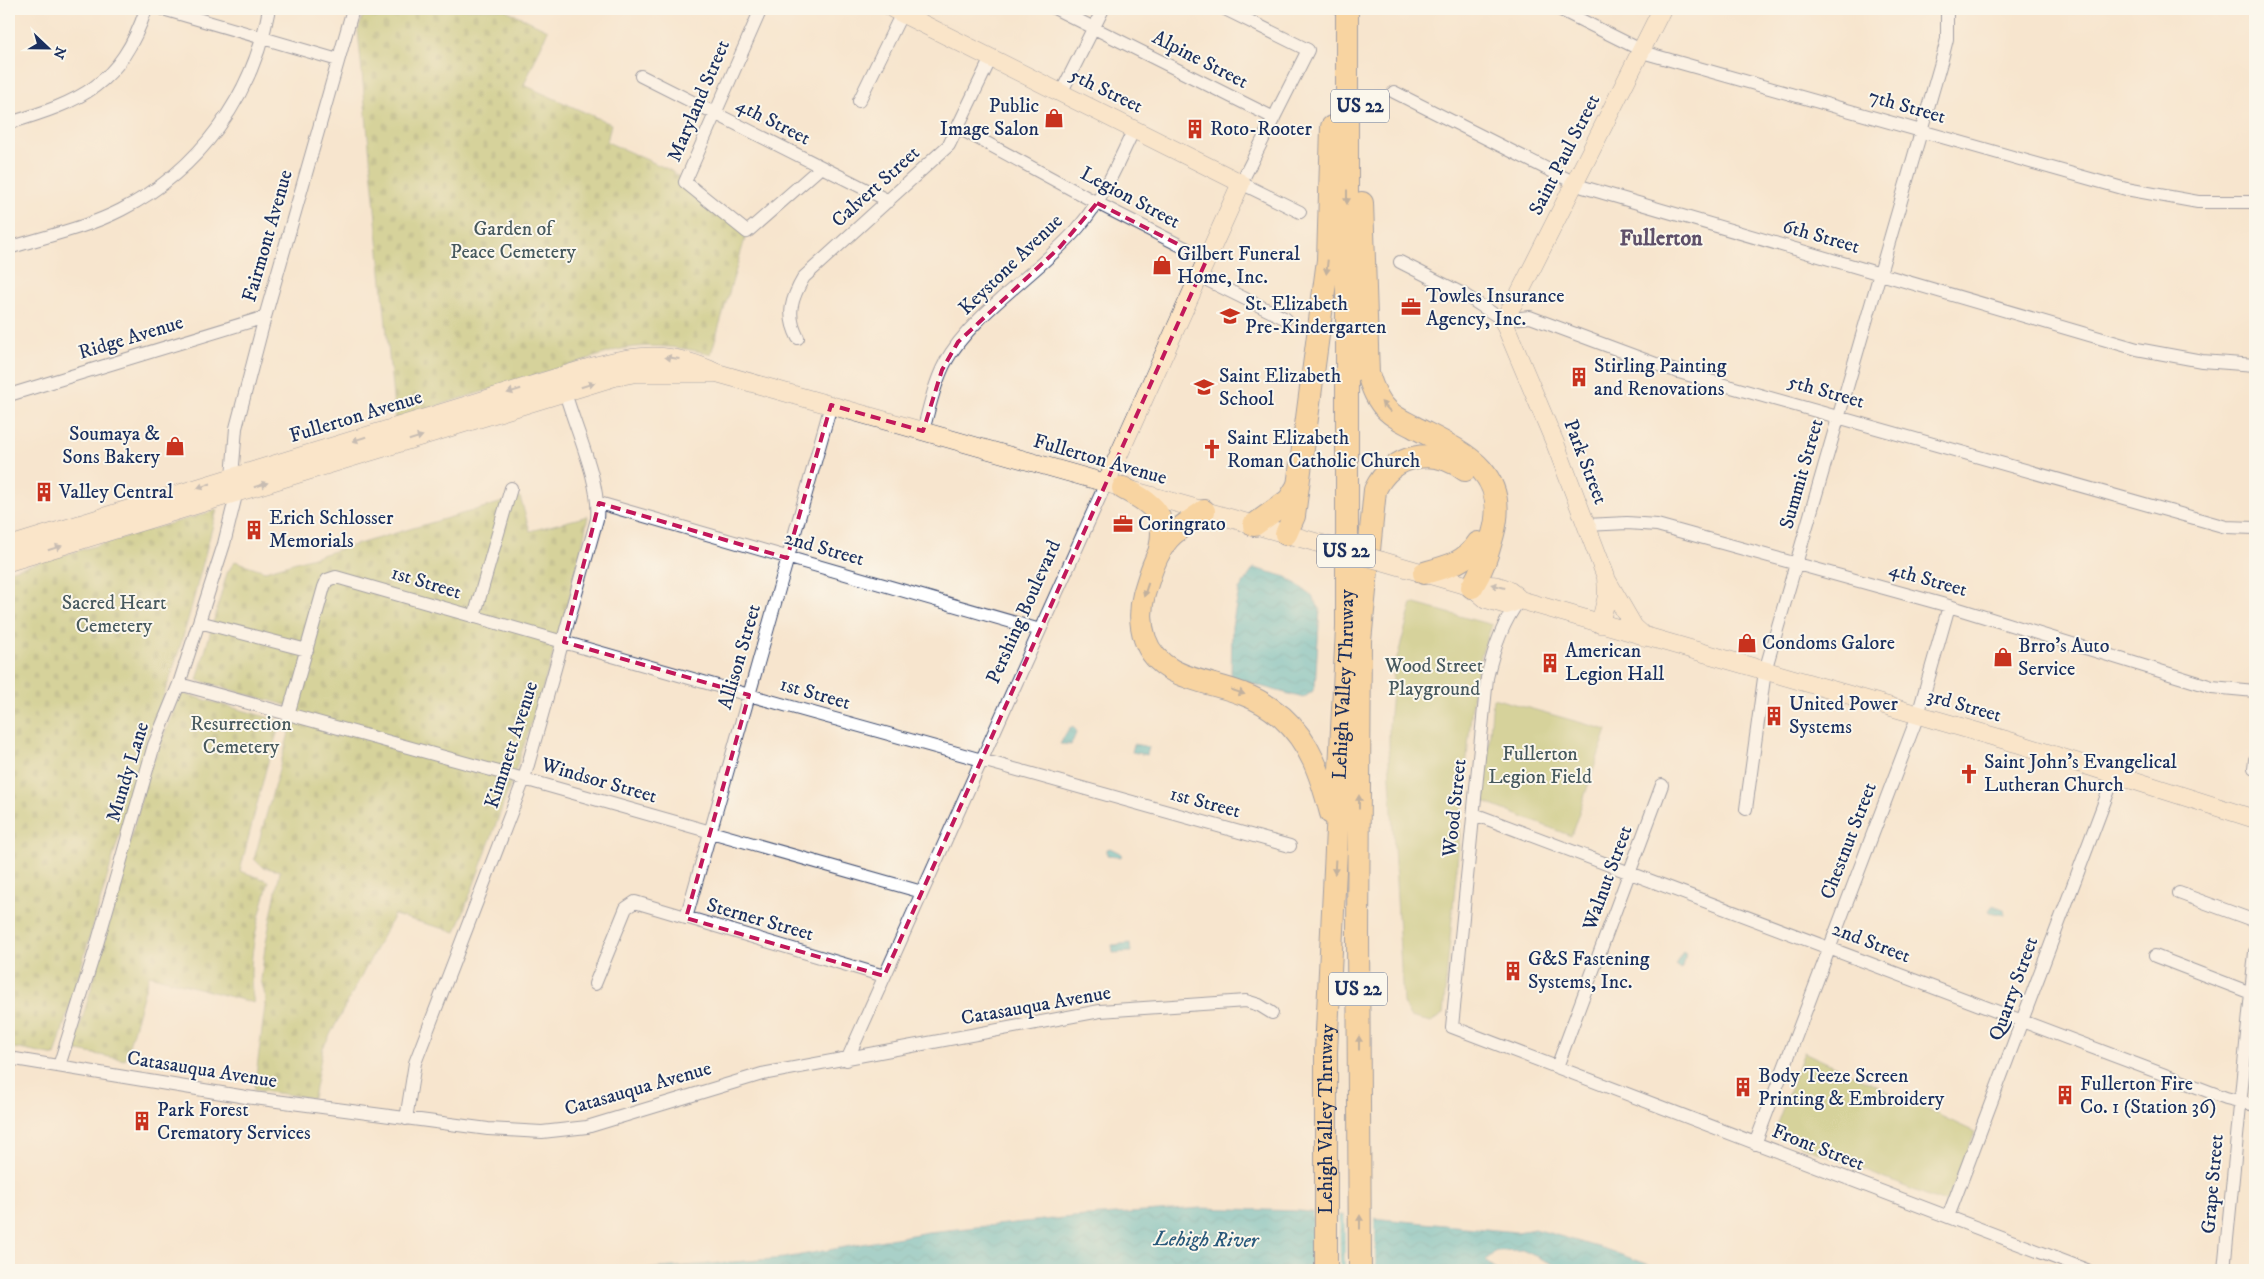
<svg xmlns="http://www.w3.org/2000/svg" width="2264" height="1279" viewBox="0 0 2264 1279" font-family="'IM FELL DW Pica',serif">
	<defs>
		<pattern id="cemetery-stones" width="16" height="16" patternUnits="userSpaceOnUse" patternTransform="scale(1.25)"><rect width="16" height="16" fill="#adbb5d"/><path d="M2 7V4a2 2 0 0 1 4 0v3zM10 15v-3a2 2 0 0 1 4 0v3z" fill="#8c9850"/></pattern>
		<pattern id="water-waves" width="16" height="10" patternUnits="userSpaceOnUse" patternTransform="scale(1.25)"><rect width="16" height="10" fill="#48b7c0"/><path d="M0 5q4-4 8 0t8 0" fill="none" stroke="#3b959f"/></pattern>
	</defs>
	<rect width="100%" height="100%" fill="#fbf7ec"/>
	<filter id="ink" filterUnits="userSpaceOnUse"><feTurbulence type="fractalNoise" baseFrequency=".02" numOctaves="2"/><feDisplacementMap in="SourceGraphic" scale="10" xChannelSelector="R" yChannelSelector="G"/><feConvolveMatrix kernelMatrix="1 2 1 2 8 2 1 2 1" color-interpolation-filters="sRGB"/></filter>
	<filter id="wash" filterUnits="userSpaceOnUse"><feTurbulence type="fractalNoise" baseFrequency=".0096" numOctaves="4" result="noise"/><feDisplacementMap in="SourceGraphic" scale="20" xChannelSelector="R" yChannelSelector="G"/><feGaussianBlur stdDeviation="1.12" result="paint"/><feColorMatrix in="noise" values="0 0 0 0 0 0 0 0 0 0 0 0 0 0 0 0 0 1.4 0 .05"/><feComposite in="paint" operator="in"/></filter>
	<g filter="url(#wash)">
		<rect width="100%" height="100%" fill="#f7e5ce"/>
		<path fill="url(#cemetery-stones)" stroke="#64755e" d="M365,9h139l44,21 -24,55 87,39 -4,18 63,28 77,62 -36,122c-32,-7 -61,-11 -94,-4l-222,69 -37,-388z
			M520,497l10,34 58,-15c-7,40 -18,79 -29,118 -29,101 -66,200 -103,298l-62,-17 -71,133 -10,50 -59,-8 12,-91 -5,-19 4,-33 15,-76 -18,-4 -8,-8 42,-151 -99,-28 30,-107 8,-12 30,10z
			M217,510c-20,72 -35,146 -65,214l-97,332 -46,-9v-476z
			M181,693l100,28 -15,48 -26,102 29,10c-11,40 -24,81 -15,122l-105,-28 -24,85 -52,-10 26,-88 48,-186z"/>
		<path fill="#adbb5d" stroke="#64755e" d="M1412,603l80,22 -10,27 -9,42 -30,320 -12,8 -21,-5 -7,-14 -14,-242v-36l5,-56z
			M1493,698l114,32 -36,106 -87,-34z
			M1804,1052l171,80 -29,71 -173,-69z"/>
		<path fill="url(#water-waves)" stroke="#32738f" d="M1254,568l33,9 24,18 9,14 -5,78 -3,5 -9,6 -72,-20 1,-52 7,-36z
			M1073,727l4,4 -6,14 -11,-1 9,-16z
			M1134,744l15,3 -2,8 -15,-3z
			M1110,848l12,6 -1,3 -14,-2v-6z
			M1993,905l11,4 1,6 -15,-3 -1,-2z
			M1130,943l1,9 -18,1 -1,-8z
			M1683,951l3,2 -3,15 -3,1 -5,-4z
			M1201,1208l98,3 218,21 18,-3 70,20 59,21h-98l-44,-20 -26,1 -10,9 10,10h-861l149,-12 144,-26 144,-15z"/>
		<path fill="#f7e5ce" d="M1313,1209l26,3 1,58h-27z
			M1345,1212l30,3v55h-30z"/>
	</g>
	<g filter="url(#ink)">
		<g fill="none" stroke-linecap="round" stroke-linejoin="round">
			<defs>
				<path id="street" d="M163,9l175,51
					M761,9l-76,173 62,50 74,-65
					M1056,9l218,109
					M1225,9l83,41 -67,133 59,29
					M1559,9l90,45 477,135 72,13h57
					M641,76l248,125
					M1394,92l189,95 554,162 65,12 53,4
					M1061,93l42,-84
					M859,101l43,-88
					M9,123c71,-21 112,-38 137,-114
					M959,128l138,75 110,56
					M9,248c37,-12 77,-20 112,-38 79,-40 132,-114 148,-201
					M1400,262l63,32 40,26 27,-3 145,54 551,156 29,1
					M1199,276l87,43
					M798,338c-12,-23 -7,-39 6,-61l145,-132 42,-87
					M9,395l256,-78
					M923,431c6,-22 11,-47 22,-68 27,-50 95,-91 133,-135 25,-29 40,-65 56,-99
					M232,477l4,-49 29,-111 88,-308
					M599,503l441,127
					M1586,525l41,-2 30,2 292,81 263,81 43,4
					M1519,601c-17,22 -26,50 -32,77l-35,349 635,243
					M474,617l37,-129
					M199,622l108,28
					M179,684l345,95 398,113
					M288,715l36,-128 3,-7 9,-3 413,118 541,151
					M2254,768l1,-8
					M1746,809l19,-138 177,-612 5,-20v-30
					M1474,814l752,284 29,7
					M2179,893l76,28
					M686,918l145,-513
					M2155,956l96,37
					M595,984l31,-76 9,-6 249,74
					M9,1058l237,39 242,32 54,3 45,-5 175,-53 338,-63 146,-10 13,4 13,8
					M847,1060l259,-577
					M59,1066l36,-115 59,-206 25,-61 45,-140 13,-53
					M1557,1067l105,-282
					M406,1119l9,-56 109,-284 73,-260c4,-39 -24,-94 -34,-134
					M1755,1144l163,-429 31,-109
					M1948,1217l167,-443
					M2224,1270l31,-318"/>
				<path id="secondary" d="M893,9l348,174 -135,300
					M9,546l582,-179c49,-14 80,-16 126,6l612,173
					M1382,561l90,26 14,12 20,6 14,-5
					M9,562l606,-185 21,-4h79
					M1608,582l26,45 11,10
					M1472,587c20,-4 34,-3 48,13l496,143 239,76
					M1600,624l7,-28 -1,-19 -51,-134 -52,-123 14,-22 145,-289"/>
				<g id="highway">
					<path d="M1362,203l6,171c4,13 9,27 20,37 7,7 17,11 26,16 46,24 97,43 79,107 -5,19 -10,35 -21,53"/>
					<path d="M1123,488c31,17 46,26 36,65"/>
					<path d="M1204,511c-12,9 -26,17 -36,28 -12,14 -19,38 -24,55 -4,15 -4,30 1,45 14,41 64,41 98,55 14,5 27,13 39,23 29,26 39,59 49,96"/>
					<path d="M1254,525l35,-25 8,-13"/>
					<path d="M1286,534l8,-18 34,-256 4,-133"/>
					<path d="M1424,573c22,-6 41,-10 54,-30"/>
					<path d="M1360,641l15,-151c17,-36 59,-44 90,-20"/>
					<path id="s1" d="M1326,1270v-218l21,-424v-619"/>
					<path d="M1360,1270l-2,-336 2,-294"/>
				</g>
			</defs>
			<use href="#street" stroke="#3c4a6f" stroke-width="14"/>
			<use href="#secondary" stroke="#3c4a6f" stroke-width="19"/>
			<use href="#highway" stroke="#3c4a6f" stroke-width="24"/>
			<use href="#street" stroke="#fff" stroke-width="12"/>
			<use href="#secondary" stroke="#fde5c4" stroke-width="18"/>
			<use href="#highway" stroke="#f9bf6c" stroke-width="22"/>
			<defs>
				<path id="secondary-bridge" d="M1329,546l53,15"/>
			</defs>
			<use href="#secondary-bridge" stroke="#3c4a6f" stroke-width="19" stroke-linecap="butt"/>
			<use href="#secondary-bridge" stroke="#fde5c4" stroke-width="18"/>
		</g>
		<defs><path id="oneway-solid" d="M-6-.8H1V-3.2L6.5 0L1 3.2V.8H-6Z" transform="scale(1.25)"/></defs>
		<g fill="#7f7064">
			<use href="#oneway-solid" transform="translate(1347 197) rotate(90)"/>
			<use href="#oneway-solid" transform="translate(1327 267) rotate(96)"/>
			<use href="#oneway-solid" transform="translate(1386 407) rotate(-133)"/>
			<use href="#oneway-solid" transform="translate(1146 590) rotate(108)"/>
			<use href="#oneway-solid" transform="translate(1238 692) rotate(19)"/>
			<use href="#oneway-solid" transform="translate(1359 802) rotate(-90)"/>
			<use href="#oneway-solid" transform="translate(1335 867) rotate(93)"/>
			<use href="#oneway-solid" transform="translate(1359 1043) rotate(-90)"/>
			<use href="#oneway-solid" transform="translate(1360 1222) rotate(-90)"/>
		</g>
		<g fill="#8c8a91">
			<use href="#oneway-solid" transform="translate(672 358) rotate(-173)"/>
			<use href="#oneway-solid" transform="translate(588 385) rotate(-17)"/>
			<use href="#oneway-solid" transform="translate(514 391) rotate(163)"/>
			<use href="#oneway-solid" transform="translate(416 438) rotate(-17)"/>
			<use href="#oneway-solid" transform="translate(359 439) rotate(163)"/>
			<use href="#oneway-solid" transform="translate(261 485) rotate(-17)"/>
			<use href="#oneway-solid" transform="translate(204 486) rotate(161)"/>
			<use href="#oneway-solid" transform="translate(55 548) rotate(-17)"/>
			<use href="#oneway-solid" transform="translate(1498 586) rotate(-165)"/>
		</g>
	</g>
	<path d="M0 0H2264V1279H0ZM1097,203l110,56 -323,717 -198,-58 63,-223 -185,-53 35,-139 188,55 44,-153 92,26 19,-61 16,-28 102,-95z" fill="#f7e5ce" fill-opacity=".55" fill-rule="evenodd"/>
	<path fill="none" stroke="#c2185b" stroke-width="4" stroke-dasharray="10 6" stroke-linejoin="round" d="M1097,203l110,56 -323,717 -198,-58 63,-223 -185,-53 35,-139 188,55 44,-153 92,26 19,-61 16,-28 102,-95z"/>
	<defs>
		<symbol id="shop-bare" viewBox="-9 -9 18 18"><path d="M-5-2.5h2.3a2.7 3.5 0 0 1 5.4 0H5L5.5 6h-11ZM-1.5-2.5h3a1.5 2.3 0 0 0-3 0Z" fill="#c8321e" stroke="#fbf7ec" stroke-width="2.5" paint-order="stroke"/></symbol>
		<symbol id="building-bare" viewBox="-9 -9 18 18"><path d="M-4-6H4V6H1V3H-1V6H-4ZM-2.5-4.3h1.7v1.8h-1.7ZM.8-4.3h1.7v1.8H.8ZM-2.5-1h1.7V.8h-1.7ZM.8-1h1.7V.8H.8Z" fill="#c8321e" stroke="#fbf7ec" stroke-width="2.5" paint-order="stroke"/></symbol>
		<symbol id="office-bare" viewBox="-9 -9 18 18"><path d="M-6-3h4V-5.5h4V-3h4V5H-6ZM-1-4.5V-3h2v-1.5ZM-6 0V1H6V0Z" fill="#c8321e" stroke="#fbf7ec" stroke-width="2.5" paint-order="stroke"/></symbol>
		<symbol id="school-bare" viewBox="-9 -9 18 18"><path d="M0-5L7-2L0 1L-7-2ZM-4 1L0 2.5L4 1V4Q0 6-4 4Z" fill="#c8321e" stroke="#fbf7ec" stroke-width="2.5" paint-order="stroke"/></symbol>
		<symbol id="church-bare" viewBox="-9 -9 18 18"><path d="M-1.2-6h2.4v3.5h3.3v2.4h-3.3V6h-2.4V-.1h-3.3v-2.4h3.3Z" fill="#c8321e" stroke="#fbf7ec" stroke-width="2.5" paint-order="stroke"/></symbol>
	</defs>
	<g fill-rule="evenodd">
		<use href="#shop-bare" x="1040" y="104" width="28" height="28"/>
		<use href="#building-bare" x="1181" y="115" width="28" height="28"/>
		<use href="#shop-bare" x="1148" y="251" width="28" height="28"/>
		<use href="#office-bare" x="1397" y="293" width="28" height="28"/>
		<use href="#school-bare" x="1216" y="302" width="28" height="28"/>
		<use href="#building-bare" x="1565" y="363" width="28" height="28"/>
		<use href="#school-bare" x="1190" y="373" width="28" height="28"/>
		<use href="#shop-bare" x="161" y="432" width="28" height="28"/>
		<use href="#church-bare" x="1198" y="435" width="28" height="28"/>
		<use href="#building-bare" x="30" y="478" width="28" height="28"/>
		<use href="#office-bare" x="1109" y="510" width="28" height="28"/>
		<use href="#building-bare" x="240" y="516" width="28" height="28"/>
		<use href="#shop-bare" x="1733" y="629" width="28" height="28"/>
		<use href="#shop-bare" x="1989" y="643" width="28" height="28"/>
		<use href="#building-bare" x="1536" y="649" width="28" height="28"/>
		<use href="#building-bare" x="1760" y="702" width="28" height="28"/>
		<use href="#church-bare" x="1955" y="760" width="28" height="28"/>
		<use href="#building-bare" x="1499" y="957" width="28" height="28"/>
		<use href="#building-bare" x="1729" y="1073" width="28" height="28"/>
		<use href="#building-bare" x="2051" y="1081" width="28" height="28"/>
		<use href="#building-bare" x="128" y="1107" width="28" height="28"/>
	</g>
	<g text-anchor="middle" dominant-baseline="central" stroke-width="4" stroke-linejoin="round" paint-order="stroke">
		<g fill="#fbf7ec" stroke="#5e6b89" stroke-width="1">
			<rect x="1331" y="89.5" width="58" height="33" rx="4"/>
			<rect x="1317" y="534.5" width="58" height="33" rx="4"/>
			<rect x="1329" y="972.5" width="58" height="33" rx="4"/>
		</g>
		<g font-size="19" font-weight="bold" fill="#1b2f5e">
			<text x="1360" y="106">US 22</text>
			<text x="1346" y="551">US 22</text>
			<text x="1358" y="989">US 22</text>
		</g>
		<g font-size="20" fill="#1b2f5e" stroke="#fbf7ec">
			<text transform="translate(1200 60) rotate(27)">Alpine Street</text>
			<text transform="translate(1106 91) rotate(26)">5th Street</text>
			<text transform="translate(699 101) rotate(-67)">Maryland Street</text>
			<text transform="translate(1907 107) rotate(16)">7th Street</text>
			<text transform="translate(773 122) rotate(27)">4th Street</text>
			<text transform="translate(1565 155) rotate(-63)">Saint Paul Street</text>
			<text transform="translate(876 187) rotate(-42)">Calvert Street</text>
			<text transform="translate(1130 198) rotate(28)">Legion Street</text>
			<text transform="translate(268 236) rotate(-74)">Fairmont Avenue</text>
			<text transform="translate(1821 237) rotate(16)">6th Street</text>
			<text transform="translate(1011 265) rotate(-44)">Keystone Avenue</text>
			<text transform="translate(131 338) rotate(-17)">Ridge Avenue</text>
			<text transform="translate(1826 392) rotate(16)">5th Street</text>
			<text transform="translate(356 417) rotate(-17)">Fullerton Avenue</text>
			<text transform="translate(1100 460) rotate(16)">Fullerton Avenue</text>
			<text transform="translate(1585 462) rotate(69)">Park Street</text>
			<text transform="translate(1802 474) rotate(-74)">Summit Street</text>
			<text transform="translate(824 549) rotate(16)">2nd Street</text>
			<text transform="translate(1928 580) rotate(16)">4th Street</text>
			<text transform="translate(426 583) rotate(17)">1st Street</text>
			<text transform="translate(1024 612) rotate(-66)">Pershing Boulevard</text>
			<text transform="translate(740 657) rotate(-74)">Allison Street</text>
			<text stroke="none"><textPath href="#s1" startOffset="586">Lehigh Valley Thruway</textPath></text>
			<text transform="translate(815 694) rotate(16)">1st Street</text>
			<text transform="translate(1964 706) rotate(16)">3rd Street</text>
			<text transform="translate(512 745) rotate(-72)">Kimmett Avenue</text>
			<text transform="translate(128 772) rotate(-73)">Mundy Lane</text>
			<text transform="translate(599 781) rotate(16)">Windsor Street</text>
			<text transform="translate(1205 803) rotate(15)">1st Street</text>
			<text transform="translate(1455 808) rotate(-84)">Wood Street</text>
			<text transform="translate(1849 841) rotate(-69)">Chestnut Street</text>
			<text transform="translate(1608 878) rotate(-70)">Walnut Street</text>
			<text transform="translate(760 920) rotate(16)">Sterner Street</text>
			<text transform="translate(1871 943) rotate(21)">2nd Street</text>
			<text transform="translate(2014 989) rotate(-70)">Quarry Street</text>
			<text transform="translate(1036 1006) rotate(-10)">Catasauqua Avenue</text>
			<text transform="translate(202 1070) rotate(9)">Catasauqua Avenue</text>
			<text transform="translate(638 1089) rotate(-16)">Catasauqua Avenue</text>
			<text stroke="none"><textPath href="#s1" startOffset="151">Lehigh Valley Thruway</textPath></text>
			<text transform="translate(1818 1148) rotate(21)">Front Street</text>
			<text transform="translate(2213 1184) rotate(-85)">Grape Street</text>
		</g>
		<g font-size="20" fill="#1b2f5e" stroke="#fbf7ec" text-anchor="start">
			<text x="1039" y="106" text-anchor="end">Public<tspan x="1039" dy="23">Image Salon</tspan></text>
			<text x="1210" y="129">Roto-Rooter</text>
			<text x="1177" y="254">Gilbert Funeral<tspan x="1177" dy="23">Home, Inc.</tspan></text>
			<text x="1426" y="296">Towles Insurance<tspan x="1426" dy="23">Agency, Inc.</tspan></text>
			<text x="1245" y="304">St. Elizabeth<tspan x="1245" dy="23">Pre-Kindergarten</tspan></text>
			<text x="1594" y="366">Stirling Painting<tspan x="1594" dy="23">and Renovations</tspan></text>
			<text x="1219" y="376">Saint Elizabeth<tspan x="1219" dy="23">School</tspan></text>
			<text x="160" y="434" text-anchor="end">Soumaya &amp;<tspan x="160" dy="23">Sons Bakery</tspan></text>
			<text x="1227" y="438">Saint Elizabeth<tspan x="1227" dy="23">Roman Catholic Church</tspan></text>
			<text x="59" y="492">Valley Central</text>
			<text x="269" y="518">Erich Schlosser<tspan x="269" dy="23">Memorials</tspan></text>
			<text x="1138" y="524">Coringrato</text>
			<text x="1762" y="643">Condoms Galore</text>
			<text x="2018" y="646">Brro's Auto<tspan x="2018" dy="23">Service</tspan></text>
			<text x="1565" y="651">American<tspan x="1565" dy="23">Legion Hall</tspan></text>
			<text x="1789" y="704">United Power<tspan x="1789" dy="23">Systems</tspan></text>
			<text x="1984" y="762">Saint John's Evangelical<tspan x="1984" dy="23">Lutheran Church</tspan></text>
			<text x="1528" y="959">G&amp;S Fastening<tspan x="1528" dy="23">Systems, Inc.</tspan></text>
			<text x="1758" y="1076">Body Teeze Screen<tspan x="1758" dy="23">Printing &amp; Embroidery</tspan></text>
			<text x="2080" y="1084">Fullerton Fire<tspan x="2080" dy="23">Co. 1 (Station 36)</tspan></text>
			<text x="157" y="1110">Park Forest<tspan x="157" dy="23">Crematory Services</tspan></text>
		</g>
		<g font-size="20" fill="#47595e" stroke="#fbf7ec">
			<text x="513" y="229">Garden of<tspan x="513" dy="23">Peace Cemetery</tspan></text>
			<text x="114" y="603">Sacred Heart<tspan x="114" dy="23">Cemetery</tspan></text>
			<text x="1434" y="666">Wood Street<tspan x="1434" dy="23">Playground</tspan></text>
			<text x="241" y="724">Resurrection<tspan x="241" dy="23">Cemetery</tspan></text>
			<text x="1540" y="754">Fullerton<tspan x="1540" dy="23">Legion Field</tspan></text>
		</g>
		<g font-size="21" font-style="italic" fill="#28587b" stroke="#fbf7ec">
			<text transform="translate(1206 1240) rotate(1)">Lehigh River</text>
		</g>
		<g font-size="22" font-weight="bold" fill="#5f506a" stroke="#fbf7ec">
			<text x="1661" y="238">Fullerton</text>
		</g>
	</g>
	<rect width="2264" height="1279" fill="none" stroke="#fbf7ec" stroke-width="30"/>
	<g transform="translate(48 48) rotate(112)" stroke="#fbf7ec" stroke-width="4" paint-order="stroke">
	<path d="M0-4L9 19L0 12L-9 19Z" fill="#1b2f5e"/>
	<text y="-8" font-size="14" font-weight="bold" text-anchor="middle" fill="#1b2f5e">N</text>
	</g>
</svg>
